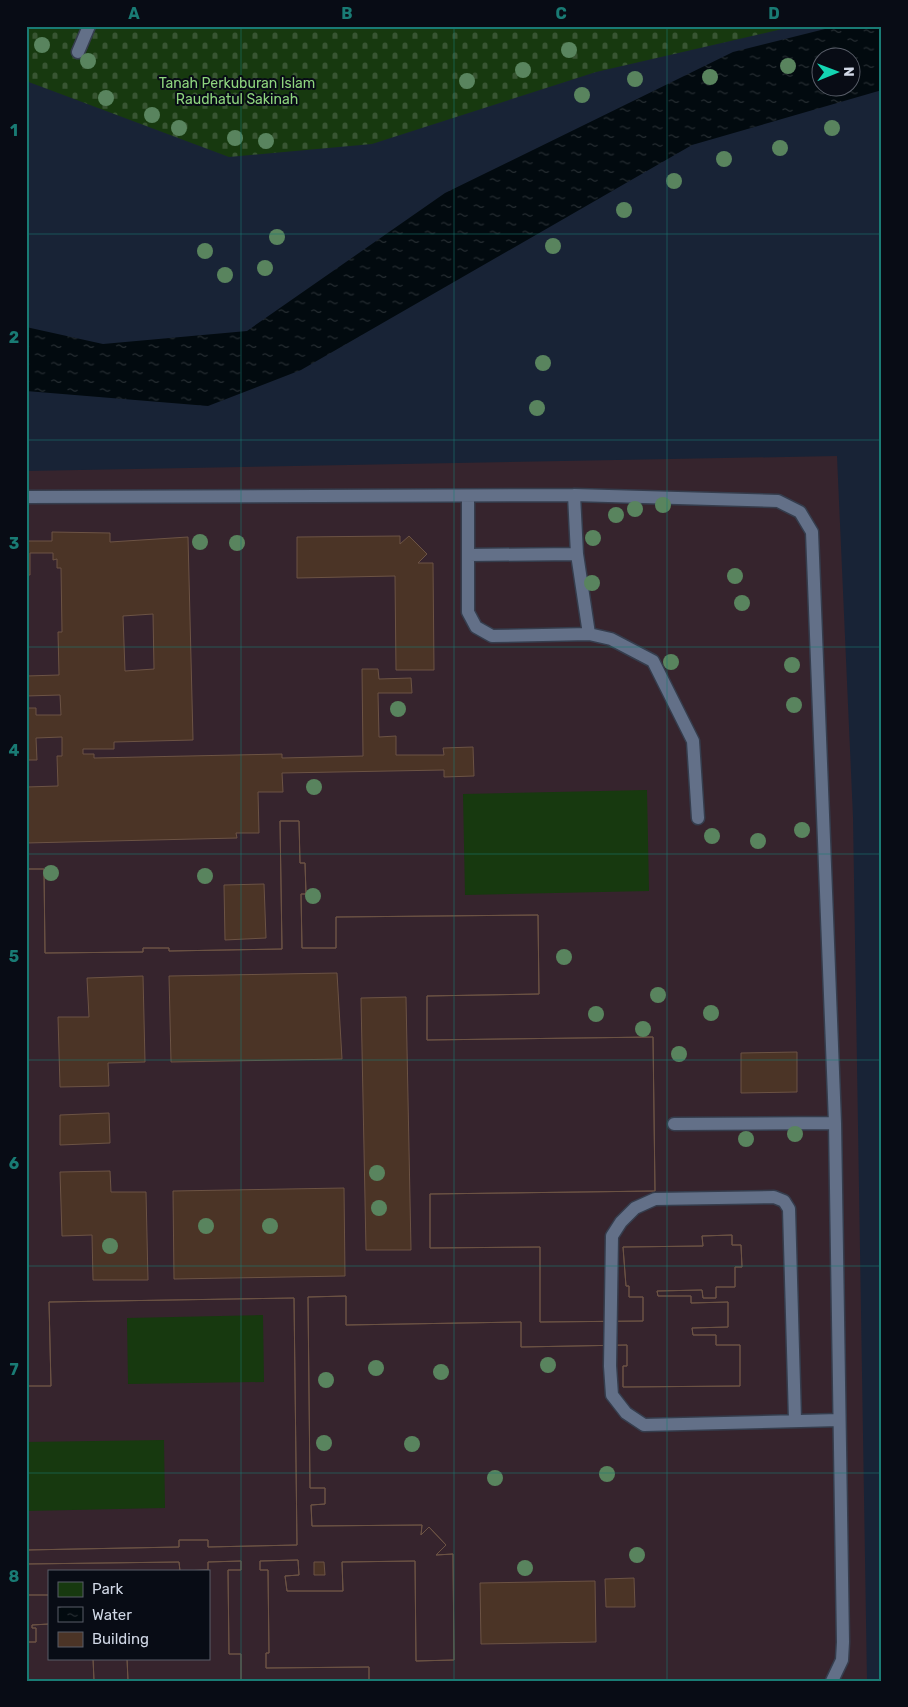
<svg xmlns="http://www.w3.org/2000/svg" width="908" height="1707" viewBox="0 0 908 1707" font-family="Rubik,sans-serif">
	<defs>
		<pattern id="cemetery-stones" width="16" height="16" patternUnits="userSpaceOnUse" patternTransform="scale(1.25)"><rect width="16" height="16" fill="#17390f"/><path d="M2 7V4a2 2 0 0 1 4 0v3zM10 15v-3a2 2 0 0 1 4 0v3z" fill="#385532"/></pattern>
		<pattern id="water-ripples" width="26" height="14" patternUnits="userSpaceOnUse" patternTransform="scale(1.25)"><rect width="26" height="14" fill="#020a0f"/><path d="M2 4q2-2 4 0t4 0M15 11q2-2 4 0t4 0" fill="none" stroke="#262d32"/></pattern>
	</defs>
	<rect width="100%" height="100%" fill="#182336"/>
	<path fill="#36242d" fill-rule="evenodd" d="M837,456l16,361 14,864h-841v-1210zM49,1571h160v87h-160z"/>
	<path fill="#17390f" d="M647,790l2,101 -184,4 -2,-101z
		M263,1315l1,67 -136,2 -1,-66z
		M164,1440l1,68 -139,3v-69z"/>
	<path fill="url(#cemetery-stones)" d="M26,26h769l-199,46 -224,72 -143,13 -203,-76z"/>
	<path fill="url(#water-ripples)" fill-rule="evenodd" d="M837,26h45v64l-190,55 -391,225 -93,36 -182,-15v-64l77,17 144,-13 198,-138 288,-141zM820,58h30v30h-30z"/>
	<path fill="#4b3426" stroke="#6c5344" fill-rule="evenodd" d="M52,532l58,1v9l78,-5 5,203 -79,2v7h-31v5h11v4l188,-4v4l81,-2 -1,-87h16l1,10 32,-1 1,15h-34l1,44 17,-1v19h48l-1,-7 30,-1 1,29 -30,1v-7l-162,3 1,19h-25l1,41h-23l1,5 -211,5v-56l32,-1 -1,-30h5v-19l-26,1 1,22h-11v-52h10v7h25l-1,-20 -34,1v-20l33,-1 -1,-43h4l-1,-64h-4v-9l-4,1v-7h-23v22h-4v-34h26zM153,614l1,55 -29,2 -2,-55z
		M400,536v8l9,-8 18,18 -9,9h15l1,107h-38l-1,-94 -98,2v-41z
		M280,821h19l1,42h5l1,31h-5l1,54h34v-31l202,-2 1,79 -112,2v44l226,-3 2,154 -225,3v54l110,-1v75l103,-1v-24h-14v-11h-3l-3,-39 80,-1 -1,-10 30,-1v10h9l1,22h-7v20h-19v11h-13l-1,-8 -45,1 1,5h33v7l37,-1v25l-36,1 1,7h23v10h24v41l-117,1v-21h4v-21l-106,2v-25l-175,3v-29l-38,1 2,191h15v16l-14,1 1,21 110,-1 -1,10 8,-8 17,18 -10,10 17,-1 1,106 -38,1 -1,-100 -73,1 1,29h-56l-2,-15 14,-1 -1,-15 -38,1v9h8l1,83h-3v15l103,-1v14h-128v-27h-12l-1,-84h13v-9l-33,1v8l-28,1 -1,-9 -153,2v-14l153,-3v-7h29v7l89,-2 -3,-247 -245,4 2,84h-25v-517h18l1,84 98,-1v-4h26v3l113,-2zM337,973l5,86 -171,3 -2,-86zM143,976l2,86 -37,1 1,23 -49,1 -2,-70h31l-2,-39zM406,997l5,253h-45l-5,-252zM109,1113l1,30 -50,2v-30zM110,1171l1,21h35l2,88h-55l-1,-45 -30,1 -2,-64zM344,1188l1,88 -171,3 -1,-88zM314,1562h10l1,13h-11z
		M280,821h19l1,42h5l1,31h-5l1,54h34v-31l202,-2 1,79 -112,2v44l226,-3 2,154 -225,3v54l110,-1v75l103,-1v-24h-14v-11h-3l-3,-39 80,-1 -1,-10 30,-1v10h9l1,22h-7v20h-19v11h-13l-1,-8 -45,1 1,5h33v7l37,-1v25l-36,1 1,7h23v10h24v41l-117,1v-21h4v-21l-106,2v-25l-175,3v-29l-38,1 2,191h15v16l-14,1 1,21 110,-1 -1,10 8,-8 17,18 -10,10 17,-1 1,106 -38,1 -1,-100 -73,1 1,29h-56l-2,-15 14,-1 -1,-15 -38,1v9h8l1,83h-3v15l103,-1v14h-128v-27h-12l-1,-84h13v-9l-33,1v8l-28,1 -1,-9 -153,2v-14l153,-3v-7h29v7l89,-2 -3,-247 -245,4 2,84h-25v-517h18l1,84 98,-1v-4h26v3l113,-2z
		M264,884l2,54 -41,2 -1,-55z
		M797,1052v40l-56,1v-40z
		M634,1578l1,29h-29l-1,-28z
		M595,1581l1,61 -115,2 -1,-61z
		M26,1595h23v29l-17,1v3h4v14h-10z
		M26,1595h23v29l-17,1v3h4v14h-10z
		M93,1658h34l1,23h-34z
		M93,1658h34l1,23h-34z"/>
	<g fill="none" stroke-linecap="round" stroke-linejoin="round">
		<defs>
			<path id="lane" d="M78,52l11,-26
				M574,495l3,59 12,80 22,5 42,22 40,80 5,77
				M468,496v116l8,15 16,9 97,-2
				M26,497l548,-2 204,6 22,11 12,20 23,591 8,519 -1,18 -10,21
				M468,555l109,-1
				M674,1124l161,-1
				M795,1420l-6,-211 -5,-8 -10,-4 -119,2 -20,9 -14,14 -9,14 -2,130 2,29 14,18 18,12 195,-5"/>
		</defs>
		<use href="#lane" stroke="#353d4d" stroke-width="15"/>
		<use href="#lane" stroke="#637088" stroke-width="12"/>
	</g>
	<g fill="#59845e">
		<circle cx="42" cy="45" r="8"/>
		<circle cx="569" cy="50" r="8"/>
		<circle cx="88" cy="61" r="8"/>
		<circle cx="788" cy="66" r="8"/>
		<circle cx="523" cy="70" r="8"/>
		<circle cx="710" cy="77" r="8"/>
		<circle cx="635" cy="79" r="8"/>
		<circle cx="467" cy="81" r="8"/>
		<circle cx="582" cy="95" r="8"/>
		<circle cx="106" cy="98" r="8"/>
		<circle cx="152" cy="115" r="8"/>
		<circle cx="179" cy="128" r="8"/>
		<circle cx="832" cy="128" r="8"/>
		<circle cx="235" cy="138" r="8"/>
		<circle cx="266" cy="141" r="8"/>
		<circle cx="780" cy="148" r="8"/>
		<circle cx="724" cy="159" r="8"/>
		<circle cx="674" cy="181" r="8"/>
		<circle cx="624" cy="210" r="8"/>
		<circle cx="277" cy="237" r="8"/>
		<circle cx="553" cy="246" r="8"/>
		<circle cx="205" cy="251" r="8"/>
		<circle cx="265" cy="268" r="8"/>
		<circle cx="225" cy="275" r="8"/>
		<circle cx="543" cy="363" r="8"/>
		<circle cx="537" cy="408" r="8"/>
		<circle cx="663" cy="505" r="8"/>
		<circle cx="635" cy="509" r="8"/>
		<circle cx="616" cy="515" r="8"/>
		<circle cx="593" cy="538" r="8"/>
		<circle cx="200" cy="542" r="8"/>
		<circle cx="237" cy="543" r="8"/>
		<circle cx="735" cy="576" r="8"/>
		<circle cx="592" cy="583" r="8"/>
		<circle cx="742" cy="603" r="8"/>
		<circle cx="671" cy="662" r="8"/>
		<circle cx="792" cy="665" r="8"/>
		<circle cx="794" cy="705" r="8"/>
		<circle cx="398" cy="709" r="8"/>
		<circle cx="314" cy="787" r="8"/>
		<circle cx="802" cy="830" r="8"/>
		<circle cx="712" cy="836" r="8"/>
		<circle cx="758" cy="841" r="8"/>
		<circle cx="51" cy="873" r="8"/>
		<circle cx="205" cy="876" r="8"/>
		<circle cx="313" cy="896" r="8"/>
		<circle cx="564" cy="957" r="8"/>
		<circle cx="658" cy="995" r="8"/>
		<circle cx="711" cy="1013" r="8"/>
		<circle cx="596" cy="1014" r="8"/>
		<circle cx="643" cy="1029" r="8"/>
		<circle cx="679" cy="1054" r="8"/>
		<circle cx="795" cy="1134" r="8"/>
		<circle cx="746" cy="1139" r="8"/>
		<circle cx="377" cy="1173" r="8"/>
		<circle cx="379" cy="1208" r="8"/>
		<circle cx="206" cy="1226" r="8"/>
		<circle cx="270" cy="1226" r="8"/>
		<circle cx="110" cy="1246" r="8"/>
		<circle cx="548" cy="1365" r="8"/>
		<circle cx="376" cy="1368" r="8"/>
		<circle cx="441" cy="1372" r="8"/>
		<circle cx="326" cy="1380" r="8"/>
		<circle cx="324" cy="1443" r="8"/>
		<circle cx="412" cy="1444" r="8"/>
		<circle cx="607" cy="1474" r="8"/>
		<circle cx="495" cy="1478" r="8"/>
		<circle cx="637" cy="1555" r="8"/>
		<circle cx="525" cy="1568" r="8"/>
	</g>
	<path fill="none" stroke="#197b74" stroke-width="1" stroke-opacity="0.55" d="M241,26v1655M454,26v1655M667,26v1655M26,234h856M26,440h856M26,647h856M26,854h856M26,1060h856M26,1266h856M26,1473h856"/>
	<g text-anchor="middle" dominant-baseline="central" stroke-width="4" stroke-linejoin="round" paint-order="stroke">
		<g font-size="14" fill="#8ed47e" stroke="#080c15">
			<text x="237" y="83">Tanah Perkuburan Islam<tspan x="237" dy="16">Raudhatul Sakinah</tspan></text>
		</g>
	</g>
	<rect width="908" height="1707" fill="none" stroke="#080c15" stroke-width="55"/>
	<rect x="48" y="1570" width="162" height="90" fill="#080c15" stroke="#585d68"/>
	<rect x="58" y="1582" width="25" height="15" fill="#17390f" stroke="#585d68"/>
	<text x="92" y="1594" font-size="15" fill="#d0d7e5">Park</text>
	<rect x="58" y="1607" width="25" height="15" fill="url(#water-ripples)" stroke="#585d68"/>
	<text x="92" y="1620" font-size="15" fill="#d0d7e5">Water</text>
	<rect x="58" y="1632" width="25" height="15" fill="#4b3426" stroke="#585d68"/>
	<text x="92" y="1644" font-size="15" fill="#d0d7e5">Building</text>
	<g transform="translate(836 72) rotate(89)"><circle r="24" fill="#080c15" stroke="#585d68"/>
	<path d="M0-4L9 19L0 12L-9 19Z" fill="#14d5b3"/>
	<text y="-8" font-size="14" font-weight="bold" text-anchor="middle" fill="#d0d7e5">N</text>
	</g>
	<rect x="28" y="28" width="852" height="1652" fill="none" stroke="#197b74" stroke-width="2"/>
	<g font-size="16" text-anchor="middle" font-weight="bold" fill="#197b74">
		<text x="134" y="19">A</text>
		<text x="347" y="19">B</text>
		<text x="561" y="19">C</text>
		<text x="774" y="19">D</text>
		<text x="14" y="136">1</text>
		<text x="14" y="343">2</text>
		<text x="14" y="549">3</text>
		<text x="14" y="756">4</text>
		<text x="14" y="962">5</text>
		<text x="14" y="1169">6</text>
		<text x="14" y="1375">7</text>
		<text x="14" y="1582">8</text>
	</g>
</svg>
